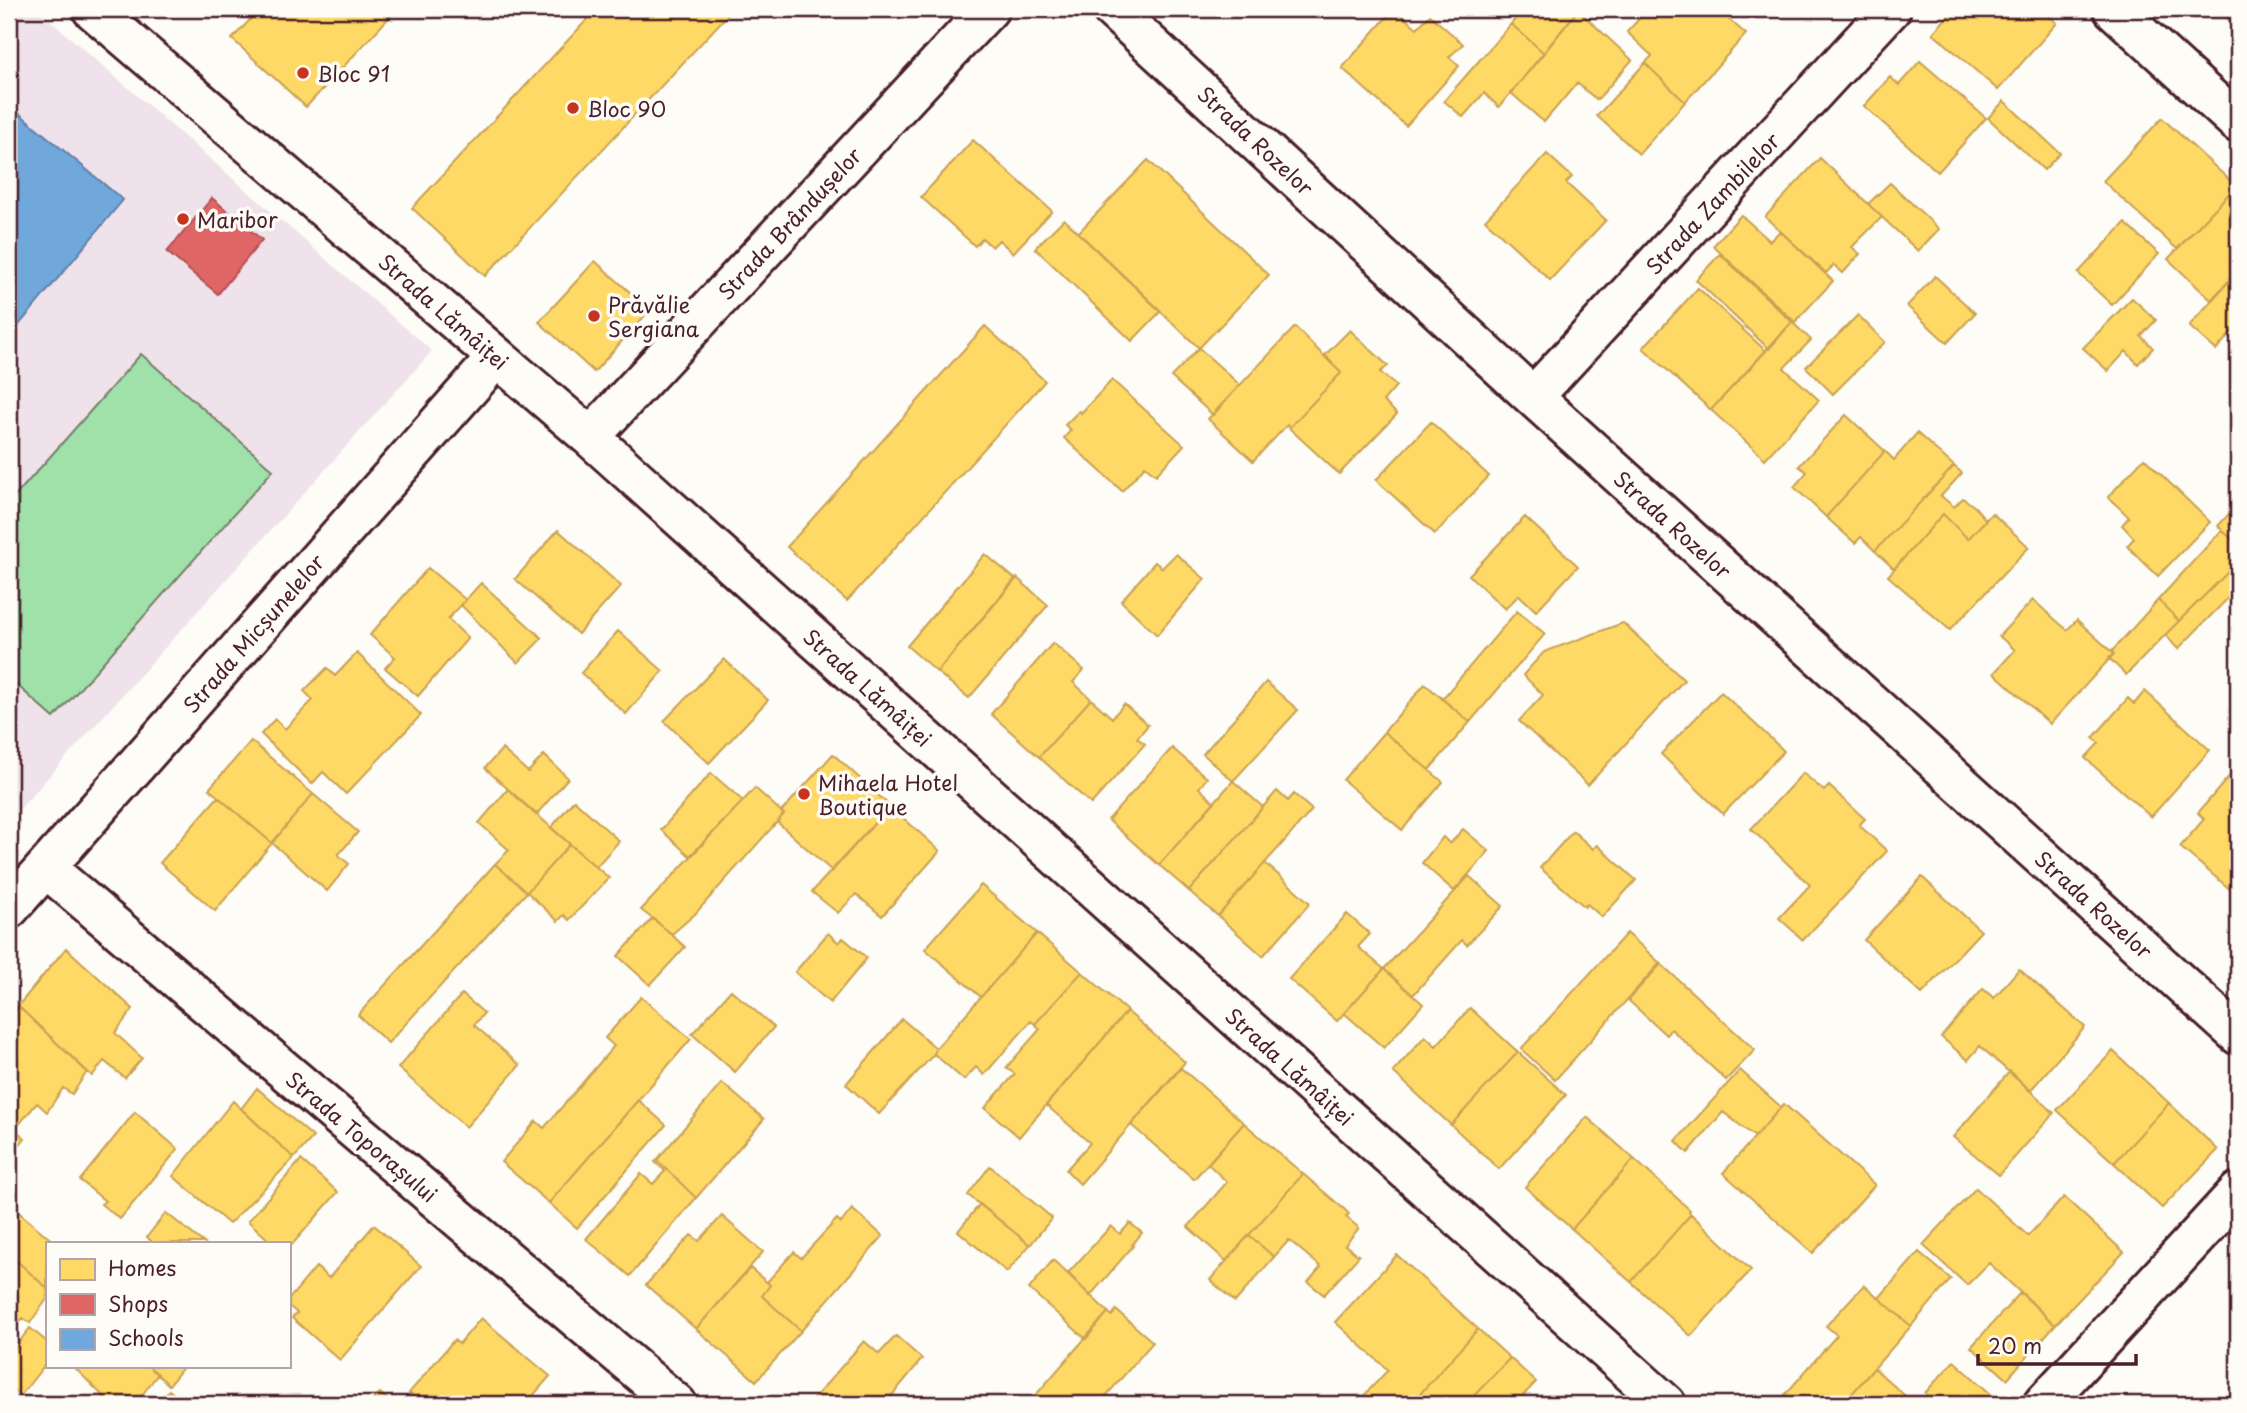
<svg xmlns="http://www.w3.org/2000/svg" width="2247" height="1413" viewBox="0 0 2247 1413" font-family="'Playpen Sans',sans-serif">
	<rect width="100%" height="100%" fill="#fdfcf7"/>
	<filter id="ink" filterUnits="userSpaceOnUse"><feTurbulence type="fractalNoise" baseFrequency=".0143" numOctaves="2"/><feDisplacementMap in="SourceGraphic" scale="14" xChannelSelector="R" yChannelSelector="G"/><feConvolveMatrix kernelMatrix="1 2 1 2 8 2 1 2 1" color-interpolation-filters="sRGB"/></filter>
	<g filter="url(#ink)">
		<path fill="#f0e2ea" d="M9,9h28l395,342 -423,470z"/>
		<path fill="#a0e1aa" stroke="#75806a" stroke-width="2" d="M141,354l132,116 -219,248 -45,-40v-175z"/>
		<path fill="#ffd966" stroke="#c9a154" stroke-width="2" d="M260,9h137l-91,98 -74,-68z
			M597,9h136l-248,267 -73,-68z
			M1394,9l23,19 13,-13 33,29 -14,13 10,9 -53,60 -64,-58z
			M1524,9h55l-35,44 -33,-29z
			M1648,9h73l-2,2 27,23 -61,68 -40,-39 7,-7 -25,-24z
			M1954,9h87l16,14 -59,67 -65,-57z
			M2217,9h21v19z
			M1578,10l54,50 -35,40 -20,-17 -33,39 -33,-29z
			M1511,24l33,29 -45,54 -15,-14 -21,24 -19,-16z
			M1920,61l66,57 -48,54 -74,-66 26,-29 9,8z
			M1645,63l40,39 -46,52 -42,-38z
			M2004,101l56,52 -16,17 -56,-52z
			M2162,118l74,68 -59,63 -74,-68z
			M973,140l79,71 -39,42 -14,-13 -7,7 -10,-9 -7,8 -54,-49z
			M1547,154l25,23 -6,6 40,37 -56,60 -65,-60z
			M1820,158l62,59 -30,30 8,7 -17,19 -9,-8 -8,8 -61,-56z
			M1148,160l121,115 -70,73 -121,-115z
			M1890,183l49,46 -21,22 -50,-47z
			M2236,186l2,2v83l-27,29 -43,-41z
			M1741,215l29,26 10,-10 53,50 -38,41 -82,-76z
			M1064,219l97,92 -29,30 -97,-93z
			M2125,223l34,31 -47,51 -34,-32z
			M1720,254l72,68 -23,27 -73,-69z
			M595,261l55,49 -56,62 -55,-50z
			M2238,271v54l-22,25 -27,-24z
			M1935,276l40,37 -28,30 -40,-37z
			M1698,288l68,63 -55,59 -68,-62z
			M2132,298l24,22 -15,16 12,12 -15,16 -12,-13 -18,20 -25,-23z
			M1858,315l27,27 -52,52 -27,-27z
			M1792,322l19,18 -27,28 35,32 -54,59 -54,-49z
			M985,326l60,55 -198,220 -60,-54z
			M1295,327l46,46 -52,55 -2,-3 -34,36 -45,-42z
			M1350,330l38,36 -8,6 16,14 -13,15 14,13 -58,60 -50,-46 52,-55 -16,-18z
			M1199,348l41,37 -27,30 -42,-38z
			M1112,380l72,65 -28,30 -11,-9 -23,25 -58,-53 7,-8 -6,-5 14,-14 2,2z
			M1846,415l39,36 -59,66 -32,-30 13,-15 -8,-6z
			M1431,422l58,54 -54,58 -59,-54z
			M1917,433l37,33 -79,85 -14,-14 -6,6 -29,-26 59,-66 9,9z
			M2144,458l66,64 -52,54 -31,-30 7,-8 -12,-13 7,-8 -21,-20z
			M1954,466l8,7 -21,23 13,11 9,-9 12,9 11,13 -18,19 -25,-25 -49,55 -19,-18z
			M2238,504v41l-20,-19z
			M1992,513l37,34 -79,83 -62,-54 55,-62 25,25z
			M1525,517l53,49 -42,45 -17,-16 -14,14 -36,-34z
			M558,530l63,56 -43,48 -63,-55z
			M2222,530l16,15v17l-59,59 -21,-21z
			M985,554l30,25 -78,93 -30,-26z
			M1176,554l29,25 -48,56 -36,-34 34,-39 7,6z
			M2238,562v26l-60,61 -13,-14z
			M428,568l38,32 -18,19 20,19 -50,58 -33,-28 10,-11 -25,-22z
			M1017,578l31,27 -79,93 -32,-26z
			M481,583l61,55 -24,25 -57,-58z
			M2033,600l34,30 10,-10 37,34 -64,70 -56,-51 21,-23 -16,-14z
			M2158,600l21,21 -53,54 -17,-17 5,-4 -2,-3z
			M1517,611l28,23 -75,88 -28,-23z
			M1623,623l61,57 -96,105 -69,-64 24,-26 -20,-20 21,-23z
			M618,631l45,40 -37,43 -45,-41z
			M1053,643l31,27 -11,12 18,17 -52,58 -48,-43z
			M357,653l64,62 -75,79 -23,-22 -11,12 -51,-50 14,-15 10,10 28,-29 -9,-9 23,-23 8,8z
			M724,659l44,41 -59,63 -45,-42z
			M1266,682l32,28 -65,71 -30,-27z
			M1425,684l45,38 -41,48 -45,-38z
			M2145,691l65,59 -59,67 -66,-59 14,-15 -6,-5 35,-40 6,6z
			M1721,692l63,59 -61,63 -62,-60z
			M1091,699l21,19 12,-14 24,21 -11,13 8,6 -54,60 -52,-47z
			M1384,732l59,50 -41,48 -59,-50z
			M251,741l62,53 -41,49 -63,-54z
			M1172,748l35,30 -8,10 15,14 -55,63 -51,-45z
			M502,749l26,23 16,-17 24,23 -32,37 -51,-47z
			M833,754l57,52 -58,65 -55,-49 7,-8 -3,-2z
			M711,773l32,28 -53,55 -29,-26z
			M1803,773l21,18 5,-5 36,33 -6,6 28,26 -84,89 -24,-22 31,-33 -59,-56z
			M2232,773l6,5v118l-58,-49 24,-28 -6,-6z
			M1233,781l30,26 -74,84 -30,-26z
			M755,788l29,26 -89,100 -23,20 -31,-24z
			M508,789l62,55 -43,48 -32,-28 14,-14 -30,-27z
			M1277,791l11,10 6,-7 18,16 -94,106 -29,-25z
			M313,794l45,38 -20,23 11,9 -22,27 -55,-48z
			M218,797l54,46 -57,68 -55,-48z
			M574,800l45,41 -23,26 -45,-39z
			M890,806l50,45 -58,65 -26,-22 -18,19 -26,-21z
			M1463,829l26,22 -35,40 -32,-28 21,-26 7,7z
			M1573,831l20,18 4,-4 39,35 -34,37 -15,-13 -2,3 -45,-39z
			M570,844l39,34 -40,42 -5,-5 -6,6 -31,-29z
			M1265,863l45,40 -47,53 -45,-40z
			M495,864l32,28 -139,151 -30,-28z
			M1469,876l34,30 -36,39 -5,-5 -49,55 -29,-26z
			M1922,877l59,54 -59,63 -58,-54z
			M981,885l56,48 -56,64 -56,-48z
			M1347,914l23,20 -12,13 26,22 -47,52 -48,-42z
			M653,918l32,29 -35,38 -32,-29z
			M828,933l11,10 4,-5 24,20 -37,45 -35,-31z
			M1037,933l45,39 -47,52 -4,-3 -47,54 -8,-8 -12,13 -30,-26 2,-6z
			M1627,933l33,30 -105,117 -34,-31z
			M66,948l67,61 -18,24 27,25 -17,20 -21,-17 -12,15 -74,-70z
			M1661,964l94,86 -29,30 -55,-51 -5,6 -38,-35z
			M1384,969l39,35 -39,44 -40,-35z
			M2019,969l66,58 -55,64 -50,-45 -12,14 -27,-23 42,-48 11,9z
			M1082,972l45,39 -108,126 -34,-29 30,-34 -9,-6 34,-39 -5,-5z
			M731,990l43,37 -39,45 -43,-38z
			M462,994l22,19 -10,12 46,40 -54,62 -68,-59z
			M641,997l50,42 -142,164 -48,-41 35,-41 8,7 70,-82 -9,-8z
			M18,1006l69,66 -15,22 -9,-6 -16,24 -10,-9 -22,26 -6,-5v-106z
			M1470,1008l48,44 -67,73 -58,-53 32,-36 11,10z
			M1127,1011l58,51 -105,122 -14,-14 24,-27 -44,-38z
			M902,1019l34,29 -2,6 -55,60 -33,-30z
			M2113,1051l56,52 -55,60 -57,-53z
			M1518,1052l48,43 -67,74 -48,-44z
			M1181,1068l63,55 -50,56 -63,-54z
			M1740,1070l41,37 -26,30 -32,-25 -35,41 -12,-12z
			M2010,1071l44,42 -55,62 -46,-38z
			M722,1083l42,36 -68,79 -39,-38z
			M257,1088l56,49 -19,21 -53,-49z
			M638,1100l28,25 -89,103 -28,-25z
			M233,1101l61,57 -65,66 -56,-48z
			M2169,1103l49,47 -56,58 -48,-45z
			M1784,1104l91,81 -62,68 -90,-80z
			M135,1112l43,37 -58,70 -19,-15 4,-3 -25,-21z
			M1587,1117l47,42 -62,70 -47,-42z
			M1244,1123l59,51 -77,87 -38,-34 39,-45 -19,-18z
			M9,1124l16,14 -16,19z
			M1634,1159l56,51 -1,2 2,2 -60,68 -59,-53z
			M301,1160l37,32 -49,56v-5h-17l-24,-22z
			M657,1160l39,38 -66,78 -44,-37 55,-65 12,10 12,-13 -10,-9z
			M990,1166l62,52 -22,27 -62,-50z
			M1303,1174l41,35 5,5 -3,3 13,11 -14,17 14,11 -35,39 -16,-13 13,-15 -32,-27 -15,17 -25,-22z
			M1976,1188l52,48 36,-39 60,55 -69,73 -66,-62 -22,22 -44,-40z
			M9,1204l46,39h-8v45l-38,-34z
			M980,1204l50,41 -23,27 -49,-41z
			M852,1209l31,27 -82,95 -39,-35 8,-11 -3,-3 27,-30 7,6 36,-39 4,4z
			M166,1213l38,30h-51l-6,-6z
			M1691,1214l60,56 -60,66 -60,-54z
			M722,1216l41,36 -67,77 -50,-44 45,-50 8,6z
			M1130,1223l12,10 -10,12 1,1 -43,50 -22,-23 43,-47 9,8z
			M374,1225l47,41 -81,94 -48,-42 5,-5 -8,-7v-7l27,-32 13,11z
			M1249,1235l25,22 -39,45 -25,-22z
			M1919,1252l32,27 -40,47 -32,-28z
			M9,1254l38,34v11l-17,24 -7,-5 -14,16z
			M1397,1255l81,74 -67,75h-55l32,-34 -53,-48z
			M1053,1260l55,52 -22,27 -57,-50z
			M750,1268l20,17 -8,11 39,35 -45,50 -60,-52z
			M1864,1285l47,41 -68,78h-66l60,-69 -11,-9z
			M2021,1292l34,33 -48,54 -36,-32z
			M1116,1310l37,32 -54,62h-71l80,-92 4,4z
			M481,1318l69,58 -24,28h-103l-14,-11 45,-53 5,4z
			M30,1328l17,14v20l-27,34 -11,-10v-31z
			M1478,1329l32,29 -44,46h-55z
			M896,1336l26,23 -37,45h-76l55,-63 15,13z
			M1510,1358l26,24 -21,22h-49z
			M1954,1361l48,43h-64l-13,-11z
			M73,1366h75l10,8 -23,30h-6l-6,-4 -3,4h-9z
			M148,1366h36l-15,19z
			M1874,1368l39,35 -1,1h-69z
			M169,1390l17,14h-29z
			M380,1393l12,11h-23z"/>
		<path fill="#e06666" stroke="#b35154" stroke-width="2" d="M212,198l50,42 -44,54 -51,-42z"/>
		<path fill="#6fa8dc" stroke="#647fa7" stroke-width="2" d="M9,105l114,95 -114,137z"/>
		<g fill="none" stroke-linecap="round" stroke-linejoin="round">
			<defs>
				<path id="minor" d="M92,9l498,428 1076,967
					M1112,9l421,388 705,638
					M2113,9l125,114
					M1533,397l358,-388
					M590,437l399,-428
					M46,868l631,536
					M9,909l488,-552
					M2043,1404l195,-212"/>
			</defs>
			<use href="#minor" stroke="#4a1f2b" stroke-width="44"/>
			<use href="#minor" stroke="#fdfcf7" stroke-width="38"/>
		</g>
	</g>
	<g fill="#c8321e" stroke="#fdfcf7" stroke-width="2.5">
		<circle cx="303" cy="73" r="7"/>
		<circle cx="573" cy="108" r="7"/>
		<circle cx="183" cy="219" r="7"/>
		<circle cx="594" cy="316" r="7"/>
		<circle cx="804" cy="794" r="7"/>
	</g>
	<g text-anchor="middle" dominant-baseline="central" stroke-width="7" stroke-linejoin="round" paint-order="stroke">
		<g font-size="21" fill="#4a1f2b" stroke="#fdfcf7" text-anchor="start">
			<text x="317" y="73">Bloc 91</text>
			<text x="587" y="108">Bloc 90</text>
			<text x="197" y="219">Maribor</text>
			<text x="608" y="304">Prăvălie<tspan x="608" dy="24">Sergiana</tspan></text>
			<text x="818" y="782">Mihaela Hotel<tspan x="818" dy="24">Boutique</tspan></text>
		</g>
		<g font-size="21" fill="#4a1f2b" stroke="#fdfcf7">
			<text transform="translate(1256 140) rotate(43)">Strada Rozelor</text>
			<text transform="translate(1712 203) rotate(-47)">Strada Zambilelor</text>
			<text transform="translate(789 223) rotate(-47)">Strada Brândușelor</text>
			<text transform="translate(444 311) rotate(41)">Strada Lămâiței</text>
			<text transform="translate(1673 524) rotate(42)">Strada Rozelor</text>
			<text transform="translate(253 633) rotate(-49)">Strada Micșunelelor</text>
			<text transform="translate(868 687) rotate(42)">Strada Lămâiței</text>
			<text transform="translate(2094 904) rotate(42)">Strada Rozelor</text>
			<text transform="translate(1290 1066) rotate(42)">Strada Lămâiței</text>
			<text transform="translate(362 1136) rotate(40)">Strada Toporașului</text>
		</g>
	</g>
	<rect width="2247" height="1413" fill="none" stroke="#fdfcf7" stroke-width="35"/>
	<rect x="18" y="18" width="2212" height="1378" fill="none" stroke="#4a1f2b" stroke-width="2.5" filter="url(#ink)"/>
	<rect x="46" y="1242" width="245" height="126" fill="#fdfcf7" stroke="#b5a4a5" stroke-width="2"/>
	<rect x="60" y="1259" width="35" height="21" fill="#ffd966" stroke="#b5a4a5" stroke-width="2"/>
	<text x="108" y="1276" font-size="21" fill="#4a1f2b">Homes</text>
	<rect x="60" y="1294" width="35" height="21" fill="#e06666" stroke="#b5a4a5" stroke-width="2"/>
	<text x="108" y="1312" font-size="21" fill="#4a1f2b">Shops</text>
	<rect x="60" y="1329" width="35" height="21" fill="#6fa8dc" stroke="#b5a4a5" stroke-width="2"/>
	<text x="108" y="1346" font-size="21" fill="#4a1f2b">Schools</text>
	<path d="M1978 1354v10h158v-10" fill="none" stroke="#4a1f2b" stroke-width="3.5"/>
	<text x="1988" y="1354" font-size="21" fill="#4a1f2b" stroke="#fdfcf7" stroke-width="5" paint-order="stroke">20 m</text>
</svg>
